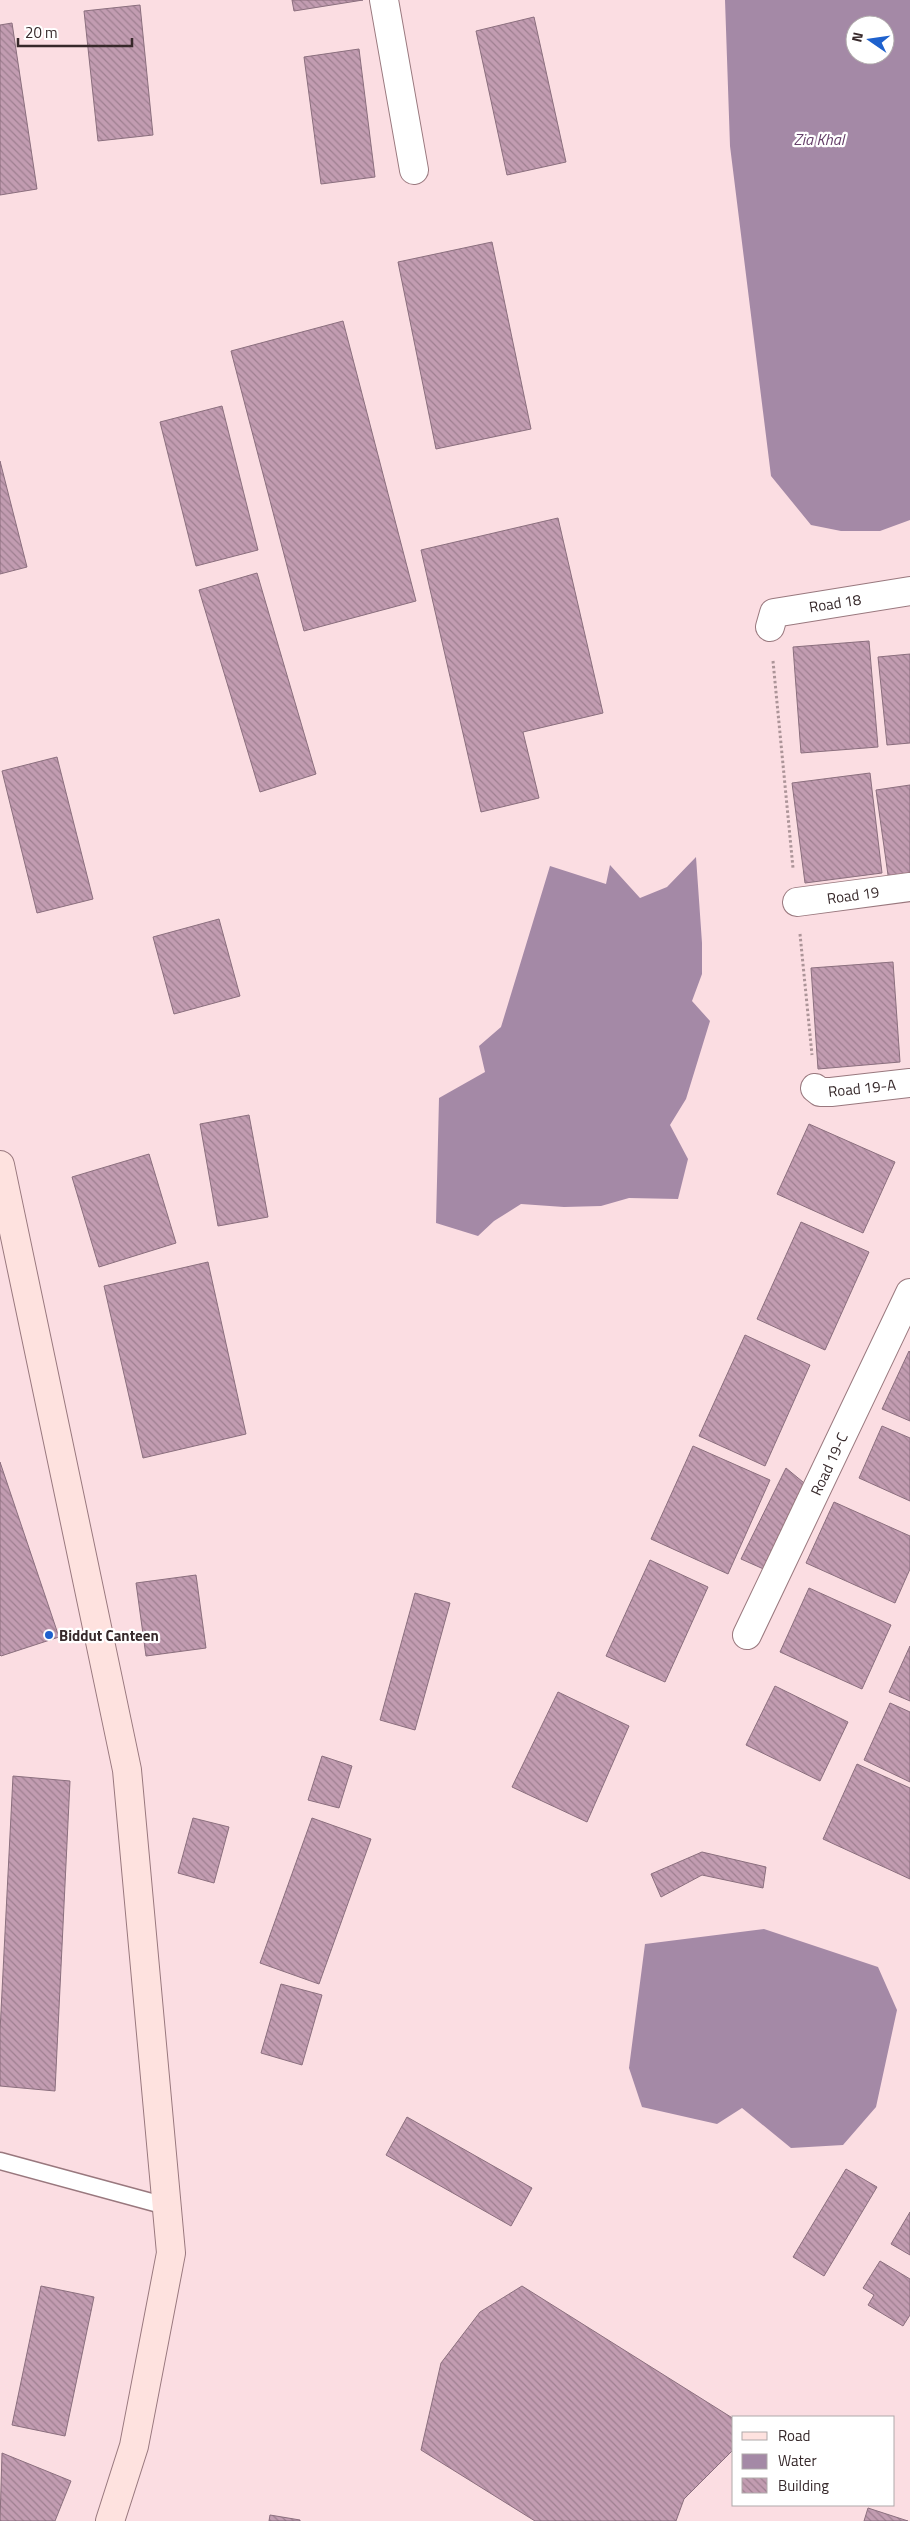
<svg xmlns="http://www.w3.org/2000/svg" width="910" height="2521" viewBox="0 0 910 2521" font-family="'Titillium Web',sans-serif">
	<defs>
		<pattern id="building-back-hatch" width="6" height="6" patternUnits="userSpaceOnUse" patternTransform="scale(1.25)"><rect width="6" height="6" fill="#c29cb1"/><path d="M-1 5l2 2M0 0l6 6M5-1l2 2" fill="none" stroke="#9e7f90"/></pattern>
	</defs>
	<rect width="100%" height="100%" fill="#fbdde2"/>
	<path fill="#a489a6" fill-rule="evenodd" d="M725,0h185v520l-30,11h-39l-30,-6 -40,-49 -41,-330zM855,25h30v30h-30z
		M696,857l6,86v31l-10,27 18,20 -24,78 -16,26 18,34 -10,40 -49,-1 -28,8 -37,1 -43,-3 -27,17 -16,15 -42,-13 3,-125 46,-26 -6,-26 22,-19 49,-161 56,18 4,-19 30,33 27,-11z
		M764,1929l114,38 19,43 -21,97 -33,38 -52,3 -49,-40 -25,16 -75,-17 -13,-39 16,-124z"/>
	<path fill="url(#building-back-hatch)" stroke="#8b6f7e" d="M292,0h71l-69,11z
		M140,5l13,130 -55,6 -14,-130z
		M534,17l32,145 -59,13 -31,-144z
		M12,23l25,166 -37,6v-170z
		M359,49l16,128 -54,7 -17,-127z
		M492,242l39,187 -95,20 -38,-187z
		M343,321l73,280 -112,30 -73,-280z
		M222,406l36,144 -62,16 -36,-144z
		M0,461l27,106 -27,7z
		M558,518l45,195 -80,19 16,66 -58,14 -60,-262z
		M257,573l59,201 -56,18 -61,-202z
		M869,641l9,106 -77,6 -8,-106z
		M910,654v89l-23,2 -9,-88z
		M57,757l36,142 -56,14 -35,-142z
		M870,773l12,100 -77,10 -13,-100z
		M910,785v94l-21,3 -13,-92z
		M219,919l21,77 -66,18 -21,-77z
		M893,962l7,100 -82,7 -7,-101z
		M249,1115l19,102 -50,9 -18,-102z
		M809,1124l86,38 -32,71 -86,-39z
		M149,1154l27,89 -77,24 -27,-90z
		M801,1222l68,30 -44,98 -68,-31z
		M208,1262l38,172 -103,24 -39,-172z
		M745,1335l65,30 -45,101 -66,-30z
		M909,1351l1,1v69l-28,-12z
		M882,1426l28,12v63l-51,-23z
		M693,1446l77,34 -42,94 -77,-35z
		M0,1462l59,175 -58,19 -1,-1z
		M786,1468l23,19 -41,84 -27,-12z
		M834,1502l76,34v33l-15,34 -89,-40z
		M650,1560l58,27 -43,95 -59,-26z
		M196,1575l10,73 -60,8 -10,-73z
		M809,1588l82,37 -29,64 -82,-37z
		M415,1593l35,10 -35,127 -35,-10z
		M910,1646v55l-21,-9z
		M775,1686l73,36 -28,59 -74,-36z
		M558,1692l71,34 -42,96 -75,-35z
		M890,1703l20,9v70l-46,-22z
		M322,1756l30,10 -13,42 -31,-8z
		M857,1764l53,24v91l-87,-40z
		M13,1776l57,5 -15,310 -55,-5v-55z
		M193,1818l36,9 -15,56 -36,-10z
		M312,1818l59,21 -52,145 -59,-21z
		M702,1852l64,15 -3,21 -61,-13 -41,22 -10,-23z
		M281,1984l41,11 -20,70 -41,-12z
		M407,2117l125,71 -21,38 -125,-71z
		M846,2169l31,18 -53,89 -31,-19z
		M910,2212v43l-19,-11z
		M880,2261l30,18v36l-7,11 -35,-21 6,-10 -11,-7z
		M41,2286l53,11 -29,139 -53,-11z
		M522,2286l212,133v30l-50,50 -8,22h-141l-114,-71 20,-87 39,-51z
		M2,2453l69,28 -16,40h-55z
		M868,2508l40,13h-44z
		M270,2515l30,5v1h-31z"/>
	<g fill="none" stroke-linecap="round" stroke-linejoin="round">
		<defs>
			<path id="lane" d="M0,2161l166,45"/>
			<path id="street" d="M384,0l30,170
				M770,627l4,-14 136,-22
				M797,902l113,-15
				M815,1088l5,4h11l79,-9
				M747,1635l163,-342"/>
			<path id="secondary" d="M0,1165l127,605 44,483 -37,193 -24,75"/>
		</defs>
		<use href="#lane" stroke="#99787e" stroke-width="19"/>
		<use href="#street" stroke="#99787e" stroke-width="30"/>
		<use href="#secondary" stroke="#99787e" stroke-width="30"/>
		<path stroke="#ac9498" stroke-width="3" stroke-dasharray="2.5 2.5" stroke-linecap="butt" d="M773,661l20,207
			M800,934l12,121"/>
		<use href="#lane" stroke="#fff" stroke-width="16"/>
		<use href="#street" stroke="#fff" stroke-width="28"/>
		<use href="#secondary" stroke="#fee2df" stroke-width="28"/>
	</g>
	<circle fill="#1e61cd" stroke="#fff" stroke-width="2" cx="49" cy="1635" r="5"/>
	<g text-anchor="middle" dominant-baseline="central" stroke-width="4.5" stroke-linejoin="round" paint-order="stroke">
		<g font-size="15" fill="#37292b" stroke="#fff">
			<text transform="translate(835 603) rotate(-9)">Road 18</text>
			<text transform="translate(853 895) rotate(-8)">Road 19</text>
			<text transform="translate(862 1088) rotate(-6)">Road 19-A</text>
			<text transform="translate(829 1464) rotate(-65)">Road 19-C</text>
		</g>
		<g font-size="15" font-weight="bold" fill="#37292b" stroke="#fff" text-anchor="start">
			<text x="59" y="1635">Biddut Canteen</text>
		</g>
		<g font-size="16" font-style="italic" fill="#67416b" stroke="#fff">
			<text x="819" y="139">Zia Khal</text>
		</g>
	</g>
	<rect x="732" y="2416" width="162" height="90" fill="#ffffff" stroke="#afa9aa"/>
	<rect x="742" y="2432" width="25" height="8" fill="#fee2df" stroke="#afa9aa"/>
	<text x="778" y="2441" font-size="15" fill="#37292b">Road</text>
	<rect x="742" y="2454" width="25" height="15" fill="#a489a6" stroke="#afa9aa"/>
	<text x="778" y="2466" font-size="15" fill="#37292b">Water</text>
	<rect x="742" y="2478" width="25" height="15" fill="url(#building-back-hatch)" stroke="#afa9aa"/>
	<text x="778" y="2491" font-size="15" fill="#37292b">Building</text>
	<g transform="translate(870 40) rotate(283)"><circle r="24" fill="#ffffff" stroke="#afa9aa"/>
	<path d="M0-4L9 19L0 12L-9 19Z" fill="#1e61cd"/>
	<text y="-8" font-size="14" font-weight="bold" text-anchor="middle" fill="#37292b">N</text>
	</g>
	<path d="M18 38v8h114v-8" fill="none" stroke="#37292b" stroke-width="2.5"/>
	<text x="25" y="38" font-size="15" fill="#37292b" stroke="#ffffff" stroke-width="4" paint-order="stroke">20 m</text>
</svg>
